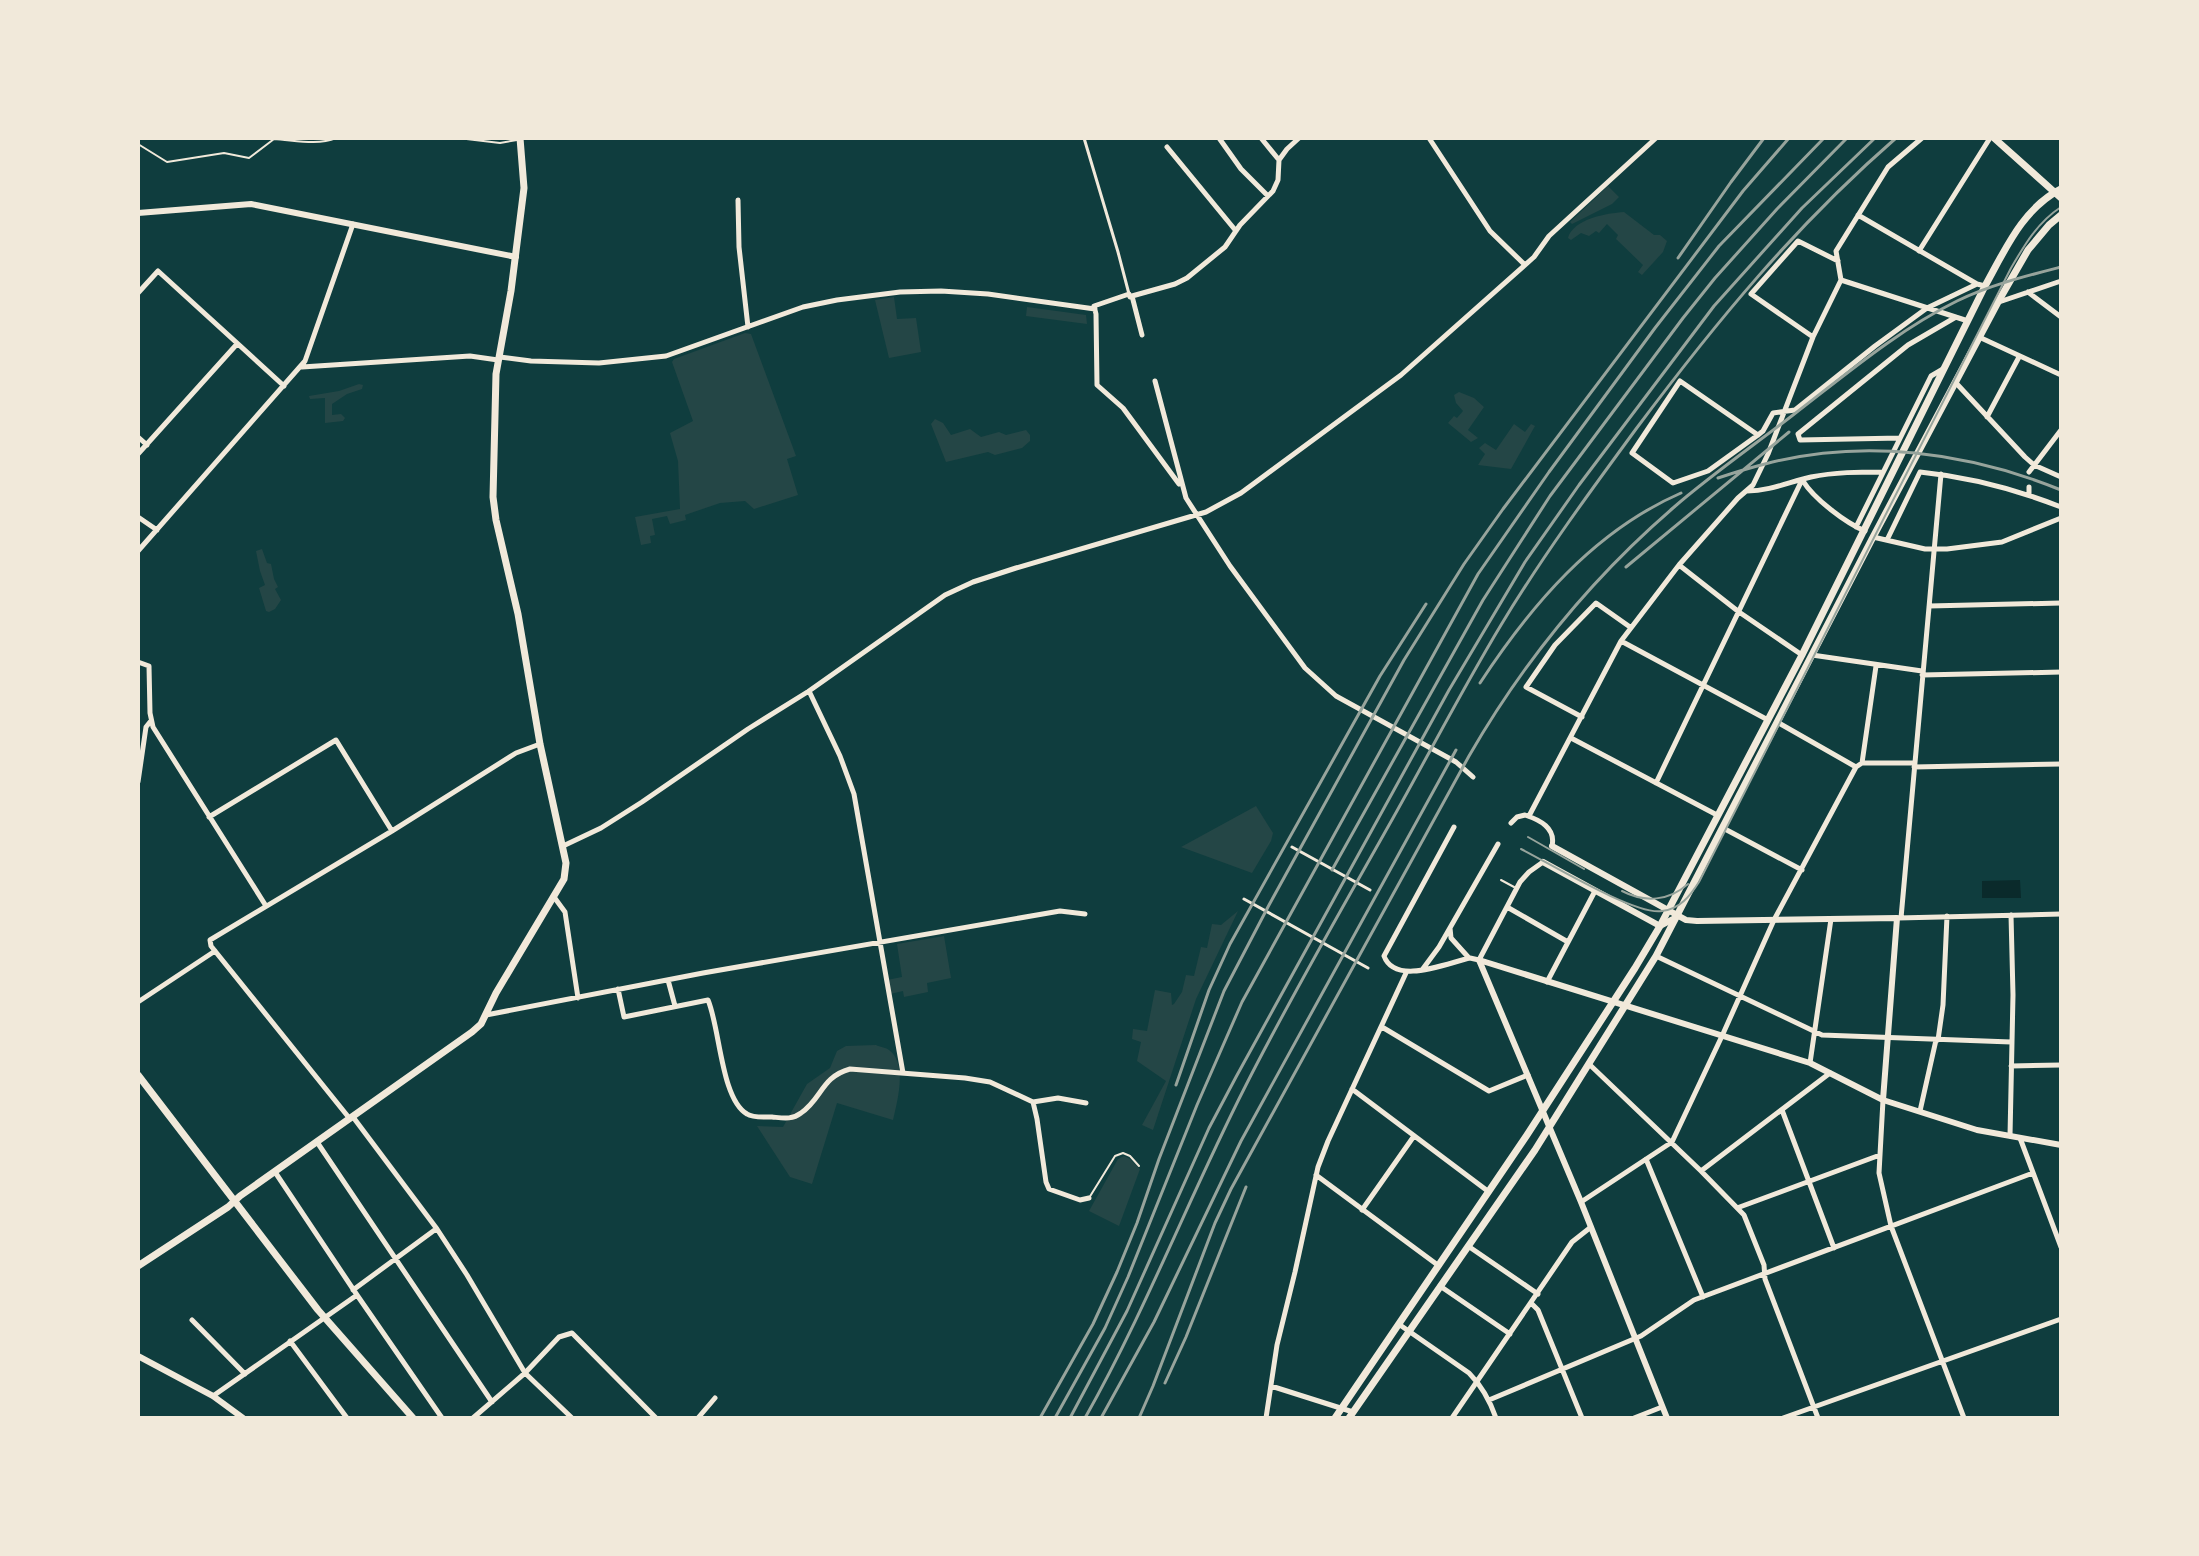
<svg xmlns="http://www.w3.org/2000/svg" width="2199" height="1556" viewBox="0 0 2199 1556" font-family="Raleway,sans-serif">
	<rect width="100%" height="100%" fill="#0f3d3e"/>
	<path fill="#244646" d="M1608,186l11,11 -7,7 -40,20 -2,-2z
		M1624,212l30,23h6l7,6 -4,11 -21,23 -4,-3 5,-7 -27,-26 2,-4 -11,-11 -8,9 -3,-2 -7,5 -8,-3 -10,7 -3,-2c5,-19 39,-25 56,-26z
		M894,297l3,22 19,-1 5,34 -32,6 -14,-58z
		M1027,307l59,8 1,9 -61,-8z
		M745,333l6,1 45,122 -9,3 11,36 -44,14 -9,-8 -25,2 -35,12 1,5 -16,4 -3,-8 -15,3 3,16 -5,1 1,7 -10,2 -6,-28 45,-8 -2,-48 -8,-28 23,-12 -21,-59 2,-3z
		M359,384l4,1 -1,4 -15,5 -15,10v11l9,-1 4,4 -2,3 -18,2v-25l-15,1 -1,-3 30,-5z
		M1459,392l15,6 10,9 -16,23 10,8 -7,4 -23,-19 6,-7 3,2 6,-7 -7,-8 -2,-8z
		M935,419l8,4 8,12 19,-6 11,8 18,-5 7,3 20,-5 4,5v6l-8,7 -27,7 -7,-3 -42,10 -15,-38z
		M1514,424l11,8 6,-8 4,2 -24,43 -33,-4 7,-11 -6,-6 6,-5 11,7z
		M262,549l5,14 4,1 3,15 4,8 -3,2 6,11 -6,9 -6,3 -3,-1 -7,-23 6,-3 -5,-14 -4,-20z
		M1256,806l17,27 -2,8 -19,32 -71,-26z
		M1238,911l-42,88 -43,131 -11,-5 24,-44 -29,-20 4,-19 -9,-3 1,-10 14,2 8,-41 16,3 1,12 2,-1 8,-12 4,-17 8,1 7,-29 6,1 5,-24 9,1z
		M944,936l7,42 -24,5 1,9 -24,5 -1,-6 -13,3 -3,-14 15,-3 -5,-33z
		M876,1045c4,2 9,2 13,5 19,14 8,52 4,70l-56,-17 -25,81 -22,-7 -33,-51 26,1 24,-43 23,-16 7,-17 9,-5z
		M1124,1156l6,3 10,10 -21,57 -30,-15 29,-52z"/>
	<path fill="#0a2a2b" d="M2020,880l1,18h-39v-17z"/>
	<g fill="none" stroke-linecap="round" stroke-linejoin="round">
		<path stroke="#f1e9da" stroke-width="2" d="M388,138h11
			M458,138l42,5 17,-3
			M138,144l29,18 57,-9 25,5 25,-19c20,1 43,7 62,-1
			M1501,880l13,7
			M1089,1198l26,-42 8,-3 7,3 9,10"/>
		<path stroke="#f1e9da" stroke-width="3" d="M1084,138l34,114 11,42
			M1292,847l78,43
			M1244,899l124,69"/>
		<path stroke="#f1e9da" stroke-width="5" d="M1219,138l22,31 27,27
			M1261,138l18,22
			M1429,138l61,93 35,34
			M1167,147l69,84
			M738,200l1,47 9,80
			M1858,215l119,69
			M1919,251l71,-113
			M1841,280l127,41
			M2028,292l33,25
			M138,293l20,-22 126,115
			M1132,296l10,39
			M1999,302l62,-21
			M1813,337l-62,-43 47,-53 40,20
			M1979,337l82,38
			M500,357l31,4 68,2 67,-7 137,-49 34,-7 63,-8 41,-1 47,3 107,15
			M302,367l168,-11 28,4
			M1155,381l31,117 44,68 75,102 31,28 120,66 17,15
			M1956,383l69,74 9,8 27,12
			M1987,417l32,-60
			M1758,435l-78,-54 -48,72 41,30 35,-12 50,-36 5,-4 10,-18 22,-3 80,-64 52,-38 50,-24 8,2
			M138,437l9,8
			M1900,438l-100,2 -2,-6 110,-89 48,-28
			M138,454l99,-110
			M2029,472l32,-42
			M1803,481c11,18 43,42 62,50
			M1179,484l-56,-76 -26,-23 -1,-71 -2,-8 35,-12 1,3 2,-1 43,-12 12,-6 38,-31 15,-22 33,-34 5,-11 1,-20 8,-11 12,-11
			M2029,487v8
			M1747,491c23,0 42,-9 64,-14 24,-5 48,-5 72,-5
			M138,517l19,13
			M1856,527l75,-151 12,-7
			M1873,537l52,12h22l55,-7 59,-24
			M1887,540l33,-68c49,5 95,17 141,35
			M138,551l167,-190 48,-137
			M1679,565l60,47 63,43
			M1929,606l132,-3
			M1621,641l147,79
			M1812,655l110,16
			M138,662l11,4 1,47 3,14 113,179
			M1922,675l139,-3
			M809,691l31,65 14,38 49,279
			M1582,717l-56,-30 29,-42 41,-42 34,24
			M1777,722l79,45 6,-4h52
			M1571,738l146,77
			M1862,763l14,-97
			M1914,767l147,-3
			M138,782l8,-55 4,-5
			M1656,783l146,-303
			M1529,816l92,-175 58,-76 59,-67 15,-13 15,-31 45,-117 28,-57 -5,-29 52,-84 34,-29
			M209,817l127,-77 56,91
			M1511,823l6,-6 8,-2c15,5 31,13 27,31
			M1454,827l-70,129c11,30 63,7 86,2l9,2 41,-78 9,-10 14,-10
			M1723,828l79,42
			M563,846l38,-18 41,-26 106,-73 61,-38 136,-96 28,-13 43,-14 190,-56 35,-19 160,-118 133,-118 15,-21 107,-98
			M554,897l11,15 13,86
			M1507,907l61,35
			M1898,918l163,-4
			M1901,918l40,-444
			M1450,928l1,10 18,20
			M1656,956l166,79 189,7
			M1422,970l17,-23 59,-103
			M668,980l7,26
			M1547,982l48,-91
			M618,989l6,28 84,-17c12,28 13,99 39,114 6,4 18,3 25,3 11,1 20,3 29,-4 21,-14 20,-36 49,-44l115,9 25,4 43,20 4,17 9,63 3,7 31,11 9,-2
			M138,1002l77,-51
			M486,1015l217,-42 357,-62 25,3
			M1382,1027l107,64 39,-16
			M1938,1040l5,-35 4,-89
			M1810,1063l21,-144
			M1589,1064l112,107 43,44 20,50 1,14 53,139
			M2011,1066l50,-1
			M1352,1089l137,103
			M1883,1100l-4,73 12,53 73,192
			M1033,1102l25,-4 28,5
			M1782,1110l52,138
			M1920,1111l16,-71
			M353,1117l84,112 30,46 58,98 47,45
			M350,1119l-135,-168 -4,-5 -1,-6 182,-109 124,-78 24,-9
			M2010,1136l3,-141 -2,-80
			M2020,1138l41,109
			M317,1142l175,260
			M1646,1159l57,138
			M1701,1171l129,-98
			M1316,1175l123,91
			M1581,1202l91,-60 50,-106 52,-116 82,-153
			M1737,1208l143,-53
			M1362,1210l52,-74
			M1468,1246l70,48
			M1440,1286l70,48
			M353,1290l83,-61
			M357,1295l85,123
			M1532,1304l6,6 44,108
			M192,1320l53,54
			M1400,1325l69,48c13,13 21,28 27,45
			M290,1341l57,77
			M1271,1386l82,26
			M213,1396l144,-101 -82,-123
			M1489,1400l152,-64 53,-36 339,-127
			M473,1418l52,-45 34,-36 13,-4 84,85
			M698,1418l17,-20
			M1266,1418l11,-73 18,-73 23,-105 10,-26 78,-168
			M1452,1418l120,-176 19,-15
			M1634,1418l28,-11
			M1783,1418l278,-99"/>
		<path stroke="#f1e9da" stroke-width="6" d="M138,213l113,-9 265,53
			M1552,846l134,74 11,1 200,-3 -14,182
			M1543,862l117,64 15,-8
			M1479,960l331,103 73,37 94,30 84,15
			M1479,960l102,242 86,216
			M138,1356l75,40 30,22"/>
		<path stroke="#f1e9da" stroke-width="7" d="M1994,138l67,60
			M138,1266l90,-59 12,-11 232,-164 9,-8 15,-31 68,-114 2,-16 -26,-119 -22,-130 -22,-94 -3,-23 3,-123 15,-83 13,-103 -4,-50"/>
		<path stroke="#f1e9da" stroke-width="7" d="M138,1075l180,235 95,108
			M1335,1418l192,-283 108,-167 25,-42 142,-271 183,-369c20,-36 38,-78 76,-97
			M1349,1418l186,-268 121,-194 216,-417 126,-237 30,-52 21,-25 12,-10"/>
		<path stroke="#97a49c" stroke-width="2" d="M1528,837l56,32
			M1521,849c28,14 115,67 141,62 18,-2 28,-15 37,-29l312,-614c14,-24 27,-46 50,-61
			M1622,891c23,12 47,10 66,-7"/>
		<path stroke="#97a49c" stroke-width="3" d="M1678,258l53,-76 33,-44
			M1718,478c15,-5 31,-10 47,-14 98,-26 203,-12 296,26
			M1626,567l163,-135
			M1480,683c51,-78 114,-152 201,-190
			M1332,870l151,-270 67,-104 133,-178 32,-40 62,-69 70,-71
			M1176,1085l33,-95 21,-46 150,-268 46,-72
			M1165,1383l21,-46 60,-150
			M1040,1418l53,-94 24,-52 20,-49 22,-64 65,-168 45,-86 135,-245 60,-96 39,-55 240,-318 46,-53
			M1055,1418l50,-90 23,-51 69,-172 45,-103 236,-428 71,-102 106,-144 64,-82 105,-108
			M1070,1418l57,-107 82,-183 27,-51 213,-387 76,-128 54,-77 135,-179 88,-98 73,-70
			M1085,1418c61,-108 104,-221 160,-331 46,-91 98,-180 148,-269 36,-64 70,-130 108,-193 41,-68 88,-132 135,-196 80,-107 159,-203 260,-291
			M1101,1418l53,-96 87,-181 215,-391
			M1139,1418l14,-32 62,-163 16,-34 238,-433c53,-92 123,-178 204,-248 38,-33 80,-62 120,-93 52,-40 105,-85 164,-114 33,-16 69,-25 104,-34"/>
	</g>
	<rect width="2199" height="1556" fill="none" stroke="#f1e9da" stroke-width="280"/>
</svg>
